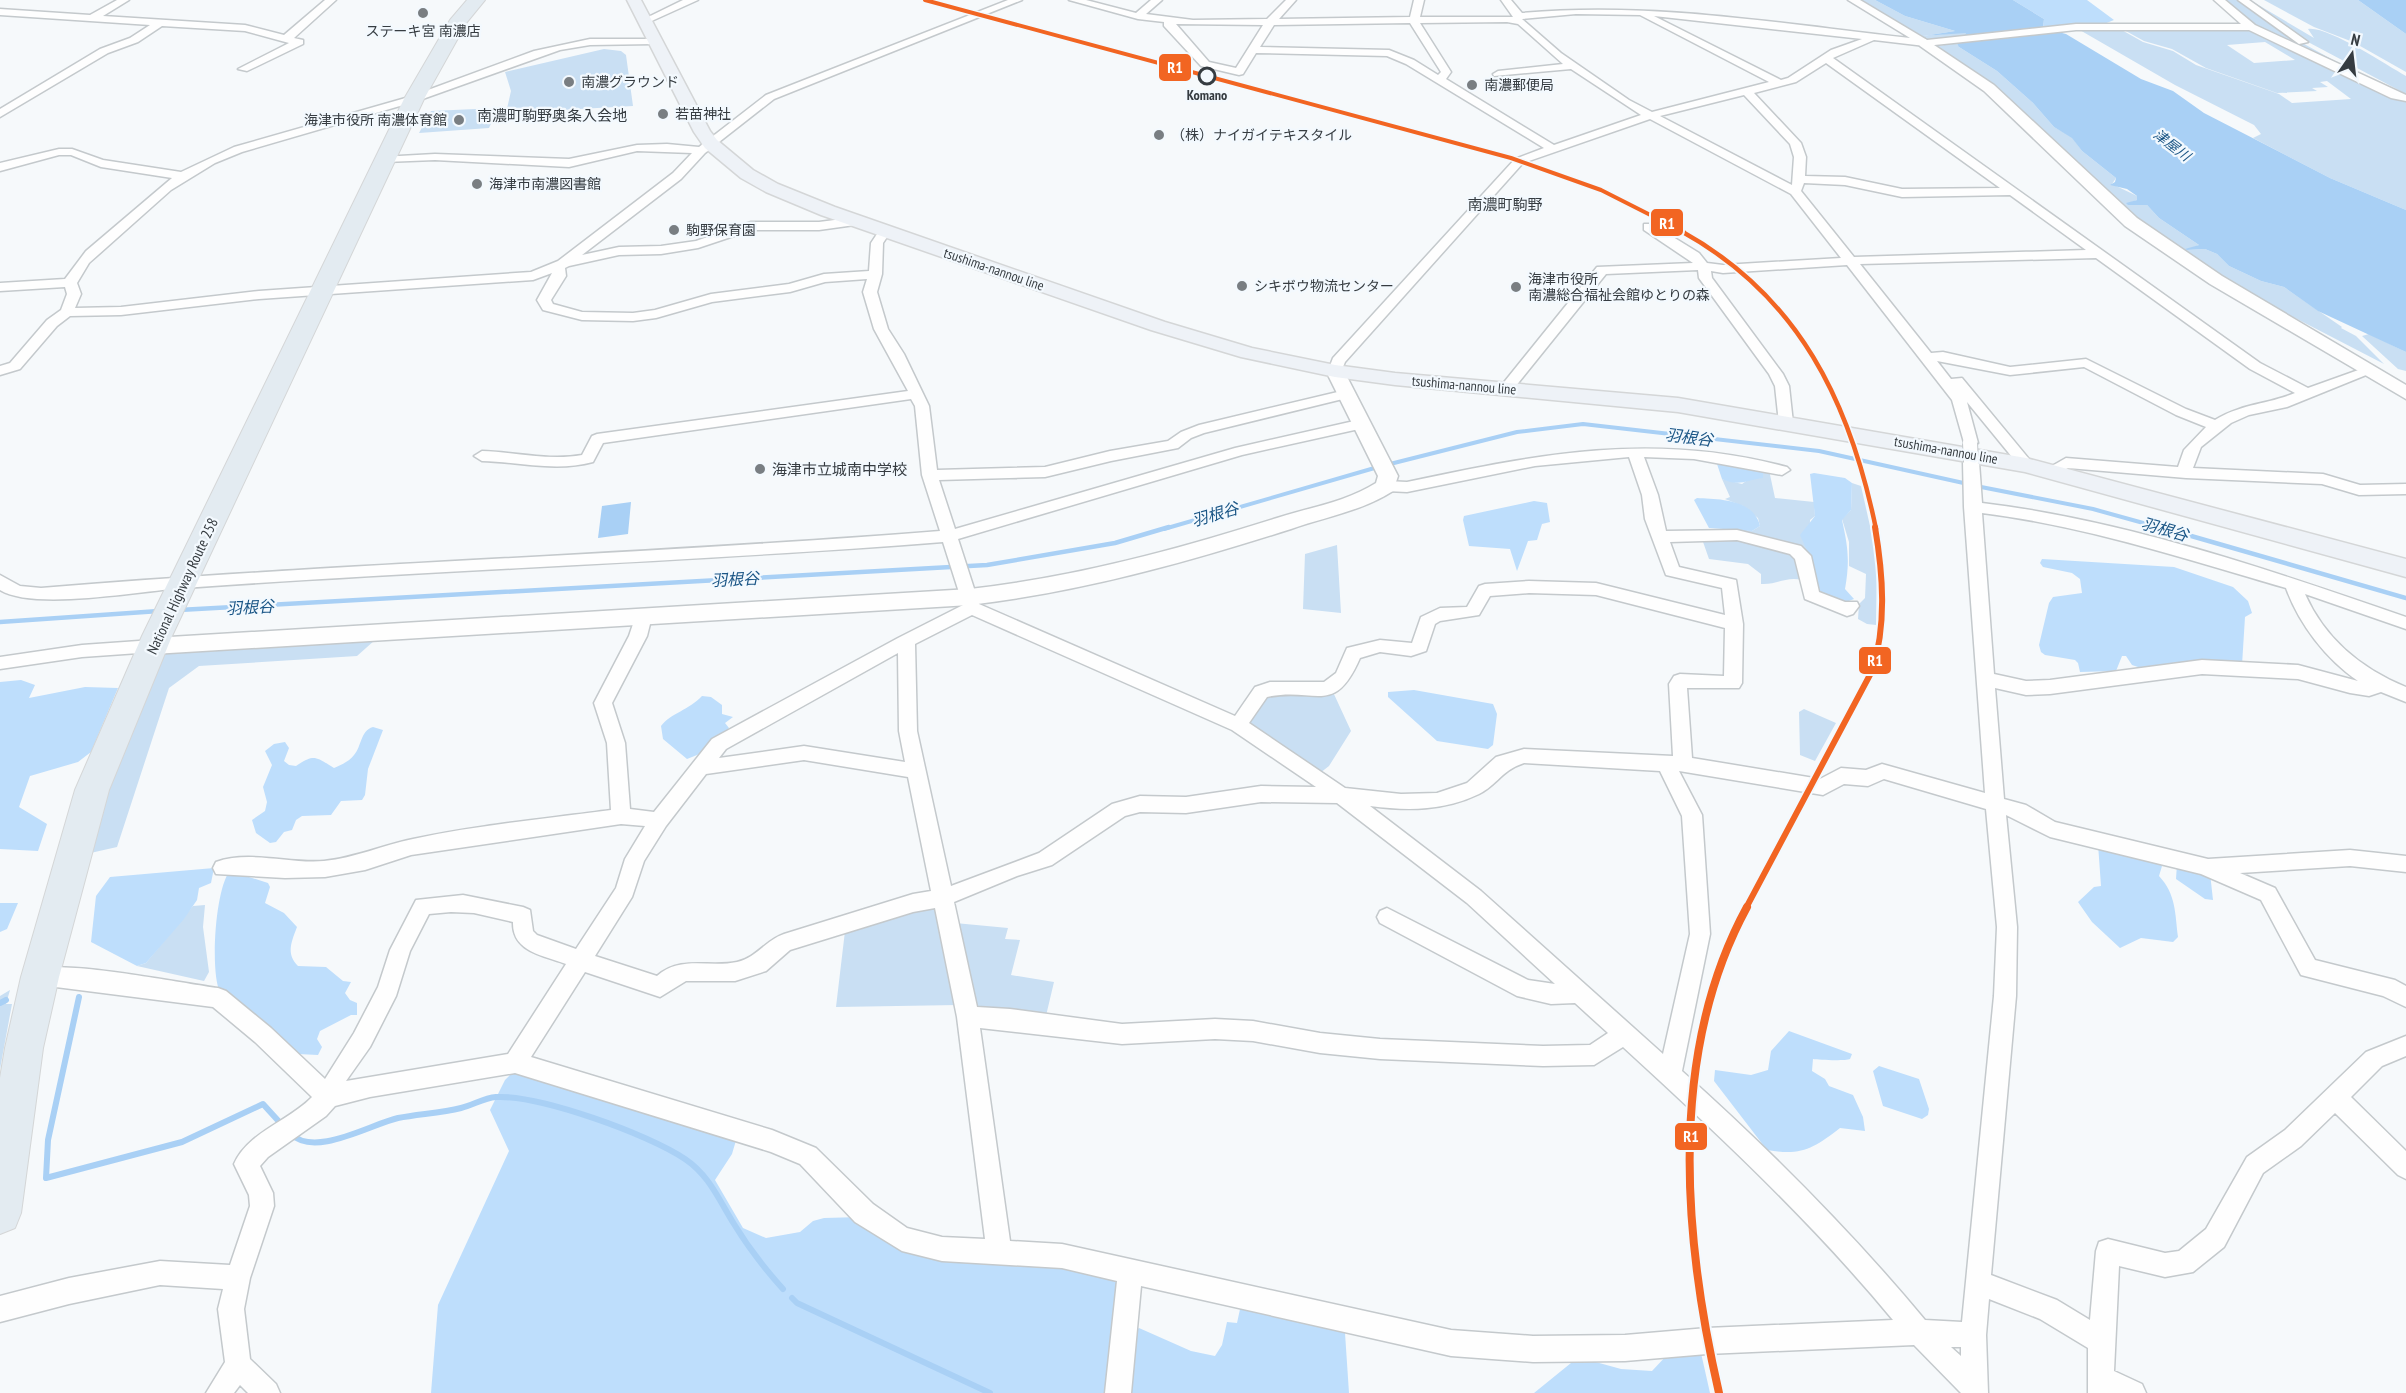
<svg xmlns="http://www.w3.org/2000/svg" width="2406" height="1393" viewBox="0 0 2406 1393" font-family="'PT Sans Narrow','Noto Sans JP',sans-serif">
	<rect width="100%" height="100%" fill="#f6f9fb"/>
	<path fill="#c9dff3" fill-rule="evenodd" d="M1857,0h18l30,16 50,15 -32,5h3l37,-4 3,1 -1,4 -32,6 -11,-3z
		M2221,0h18l47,34 87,48 -119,-55z
		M2245,0h5l64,38 -6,-9c20,-3 78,36 98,47v18l-113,-60z
		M2264,0h94l48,34v38l-53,-30 -39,-15z
		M2078,29h42l23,13 30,9 23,14 83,29 13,9 59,-4 -24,-18 -7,1 8,5 -16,1 5,3 -40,2 -71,-25 -34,-19 -28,-8 -20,-11 127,-1 155,71v110l-76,-32 -77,-40 8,-4 -7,-9 -79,-40zM2265,42l30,18 -41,3 -27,-18z
		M1961,42l-2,5 38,24 36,32 21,24 18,10 10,14 34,27 -4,6 25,12 2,3 -7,3 3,3h12l12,13 40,27 -12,5 18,-1 12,5 12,12 32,15 23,6 58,40 -1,1 15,8 28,28 -162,-84 -86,-59 -204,-177 7,2z
		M604,49l17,2 5,4 7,51 -127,7 5,-22 -6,-19z
		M498,108l-9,20 -70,5 12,-22z
		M2369,334l37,18v19l-8,-2 -36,-33z
		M1763,469l6,1 6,28 39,4 1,14 -5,4 -1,35 -93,-25 19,-2 17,3 8,-5 -2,-8 -15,-12 -18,-7 5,-2 -8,-18 20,5z
		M1852,483l9,3 16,71 -1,68 -9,-1 -9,-5 1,-15 6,-6 1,-24 -17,-8v-24l-7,-23 9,-9z
		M1738,538l59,17 5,25c-16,-4 -25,5 -41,4v-10l-13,-10 -39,-5 -7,-20z
		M1337,545l4,68 -38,-4 2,-55z
		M375,640l-18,16 -158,10 -30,22 -52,159 -31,7 14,-50 64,-151z
		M1333,692l18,39 -22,35 -9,7 -71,-50 15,-25 10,-4z
		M1804,709l32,14 -21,38 -15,-6 -1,-43z
		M938,904l20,101 -122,2 9,-76z
		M205,905l-2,22 6,45 -5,9 -67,-15 9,-3 47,-57z
		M955,923l53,5 -3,11 15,1 -9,35 43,7 -9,38 -72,-8z
		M10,990l-4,14h6l-12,65v-73z"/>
	<path fill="#bedefc" d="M2013,0h74l27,20 -10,4 -61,4 1,-9z
		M1716,461l47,8v9c-16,2 -24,9 -41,1z
		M1814,473l31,5 7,5 -1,27 -9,10c6,27 8,41 3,69l9,10 -13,5 -23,-11 -9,-38 -9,-20 15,-19 -5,-42z
		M1697,498c21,1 57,1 63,28l-8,5 -43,-3 -15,-28z
		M1534,501l13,2 3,19 -8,2 -5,16 -9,1 -11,30 -7,-22 -41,-3 -6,-26 1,-4z
		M2042,559l132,8 59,20 15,14 4,12 -7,4 -3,48 -104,2 -6,-2 -6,-9h-4l-6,15 -36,1 -2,-9 -3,-3 -30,-5 -4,-3 -2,-7 10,-42 4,-6 29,-4 -2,-14 -8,-6 -29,-6 -3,-4z
		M21,680l14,5 -6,13 56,-11 33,1 -27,64 -13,10 -48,14 -11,31 28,17 -9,27 -38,-2v-167z
		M1414,690l79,14 4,10 -4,31 -5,4 -51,-8 -49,-44v-5z
		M702,696l9,1 11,8v9l11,3 -8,6 4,5 -27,25 -15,6 -24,-20 -2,-13c10,-13 28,-16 41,-30z
		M373,727l10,3 -15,39 -3,26 -3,5 -21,1 -10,14 -29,1 -6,4 -4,10 -8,2 -8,10 -6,1 -14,-10 -4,-13 13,-9 2,-9 -4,-15 9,-22 -7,-14 9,-7 11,-2 4,6 -5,13 5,4 7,1c18,-12 19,-10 38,2 7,-3 16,-7 20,-13 8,-9 6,-24 19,-28z
		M2098,844l57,15 7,7 -3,10c17,18 16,37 19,61l-5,5 -32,-4 -21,10 -28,-26 -14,-20 16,-15 7,-1z
		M2177,864l33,9 3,27 -8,-1 -29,-20z
		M214,868l-3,15 -12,5 -2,12 -13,19 -38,44 -9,3 -46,-24 5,-46 14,-19z
		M230,871l38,12 2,4 -5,16 19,10 13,14c-6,16 -11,27 1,39l28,1 17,14 8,1 -6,11 5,7 7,3v12h-6l-31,16 -3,8 5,8 -4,8 -20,-1 -78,-62c-10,-19 -5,-104 10,-121z
		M0,903h18l-11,26 -7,3z
		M1789,1031l63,23 -2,5c-4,2 -32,1 -37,0l-1,12 13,8 4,7 24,9 10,22 2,14 -25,-3c-27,21 -39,28 -73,22l-53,-69 1,-11 36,5 17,-5 3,-19z
		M1879,1066l40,13 10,30 -1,6 -6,4 -39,-13 -10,-35z
		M515,1070l222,67 -5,17 -17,26 28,48 23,10 34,-6 13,-11 11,-3 37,-1 28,19 236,39 -16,118h-678l7,-88 71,-154 -19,-41 15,-30z
		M1242,1300l93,21 10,12 4,60h-222l7,-61 5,-4 52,23 24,5 7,-11 5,-23 10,1z
		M1701,1353l9,40h-176l37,-30 21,-2 29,8 31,2 16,-17z"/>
	<path fill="#a9d0f5" d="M1875,0h138l31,19 -1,9 23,6 75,45 32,12 31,22 126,65 76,32v142l-88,-41 -34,-24 -23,-6 -32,-15 -12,-12 -12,-5 -18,1 -2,-1 14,-4 -40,-27 -12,-13h-19l-2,-2 11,-3v-4l-10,-7 -17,-4 5,-3 1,-4 -34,-27 -10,-13 -18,-11 -21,-24 -36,-32 -38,-24 -2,-4 4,-1 5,-9 -43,3 32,-5 -50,-15z
		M2358,0h48v34z
		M631,502l-3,32 -30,4 4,-32z"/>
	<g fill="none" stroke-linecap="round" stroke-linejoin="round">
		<path stroke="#a9d0f5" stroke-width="4" d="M1386,465l131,-33 66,-8 236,27 149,33
			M1976,486l117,23 72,20
			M1164,529l214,-62"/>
		<path stroke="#a9d0f5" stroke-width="4.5" d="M2160,527l246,71
			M179,610l808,-45 128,-22 54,-16
			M0,622l159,-11"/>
		<path stroke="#a9d0f5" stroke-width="6" d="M79,997l-31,143 -2,38 136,-36 81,-38 20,22
			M0,1003l6,-3
			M291,1134c24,24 80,-10 107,-16 21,-4 43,-5 63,-10 12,-3 23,-10 35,-11 44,-2 152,37 189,62 24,16 34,41 49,65 14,23 31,45 49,65
			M792,1298l5,5 193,90"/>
		<defs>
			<path id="street" d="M117,0h12l-26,16 142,9 39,10 41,-35h11l-42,38 9,2v4l-56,27 -9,-2 51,-26 -44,-12 -83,-5 -24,16 -30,11 -108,64v-8l100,-60 30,-11 20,-13 -150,-10v-6l90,6z
				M683,0h15l-53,24 -5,-3z
				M1008,0h14l-248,99 -69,54 -24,26 -99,76 37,-8 42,-1 35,-5 55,-19h68l39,-5 4,1v6l-43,6h-67l-54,18 -37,6 -42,1 -50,11 -4,2 1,8 -15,24 2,4 29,8 51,1 22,-3 56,-16 78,-10 35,-10 45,-3 2,-28 10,-15h8l2,3 -8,12 -1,31 -5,18 11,37 16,25 25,52 8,64 108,-3 65,-16 58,-10 13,-9 18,-7 147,-35 5,1 2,3 -2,3 -147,36 -13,5 -13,10 -67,13 -66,16 -106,3 16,49 280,-81 128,-29 5,2 2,3 -2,3 -126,28 -284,84 21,65 256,112 20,-29 15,-5h54l12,-9 11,-25 33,-8 32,3 9,-26 19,-9 27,-1 12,-21 6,-2 44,-3 67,2 129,32 -3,-27 -56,-13 -21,-56 -3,-24 -13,-38 -94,9 -128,26 -21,-1 -8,-5 8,-5 21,1c132,-28 246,-51 380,-15l3,3 -8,5 -88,-16 -50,-2 14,38 8,36 71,-1 64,16 10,10 8,36 26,10h12l2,4 -6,8 -6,2 -42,-17 -10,-40 -5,-5 -53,-14 -67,2 9,25 57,13 7,44 -1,59 -3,5h-52l5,70 128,21 21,-11 25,2 16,-6 103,29 -21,-286 -1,-45 8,-5 8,5 3,41c143,17 288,67 424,114v12l-101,-35c20,45 57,75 101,93v15l-25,-10 -12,4 -19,-3 -52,-14 -96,-5 -152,20 -24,1 -31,-7 9,111 22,6 29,17 153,37 142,-9 56,6v16l-56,-6 -110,7 35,15 40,72 80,20 11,6v21l-23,-11 -82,-21 -40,-75 -60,-26 -151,-37 -44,-22 11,112 -1,69 -25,279 66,25 33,20 6,-69 3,-9 9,-3 57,14 14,-2 27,-22 41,-72 38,-27 81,-78 40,-16v20l-24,10 -31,31 55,54v28l-8,-4 -63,-62 -34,33 -38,27 -39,74 -31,25 -28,5 -46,-11 -5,105 28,13 4,9h-58v-45l-48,-29 -51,-20 -3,36 2,58h-27l-47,-48 -207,9 -82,7 -92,1 -82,-6 -310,-70 -10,107h-26l12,-112 -55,-13 -120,-7 -40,-10 -47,-29 -55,-58 -29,-12 -256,-79 -145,24 -35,9 -9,10 -58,41 -8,9 13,27 1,13 -24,72 -6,31 6,50 26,25 4,9h-32l-8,-8 -6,8h-28l19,-31 -7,-53 5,-20 -63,-4 -91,19 -69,18v-26l69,-18 91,-17 70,4 20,-59 -1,-11 -15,-31c14,-32 55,-43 78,-67l-57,-55 -42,-35 -181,-23 -3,-7 3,-7c31,-11 148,13 186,18l8,3 45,37 54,51 29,-46 24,-46 12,-37 26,-50 47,-5 60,12 7,3 3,21 4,4 39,14 40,-61 9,-29 20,-33 -24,-2 -210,31 -46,15 -40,7 -40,1 -69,-4 -3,-6 3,-6c34,-12 73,2 108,-1 31,-3 59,-16 89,-22 65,-14 132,-20 198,-29l-4,-67 -13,-40 35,-67 8,-24 6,-2 9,6 -5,20 -35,67 13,40 5,66 24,3 58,-73 186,-101 65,-33 -20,-63c-253,20 -507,28 -760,46 -43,3 -149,23 -183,2v-15l20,11 21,2c299,-25 599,-33 899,-57l-18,-56 -7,-69 -4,-7 -308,44 -10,19c-37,10 -73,0 -111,-1l-8,-5 8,-5c34,1 67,10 100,4l10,-19 5,-2 311,-43 -34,-62 -11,-37 4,-13 -42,3 -35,10 -78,10 -56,16 -23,3 -51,-1 -39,-10 -6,-10 15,-27 -19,7 -274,19 -138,16 -51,1 -13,10 -37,43 -20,6v-9l10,-3 37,-43 14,-10 6,-16 -2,-7 -65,4v-8l65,-4 21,-28 86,-73 -71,-11 -30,-12h-12l-59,16v-8l59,-14h13l31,11 78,12 53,-25 175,-50 125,-46 56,-12h68l1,2 -5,3 -64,1 -30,5 -143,51 -175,51 -27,11 -44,27 -82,73 -12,20 4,11 -6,14 46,-1 138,-16 272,-19 27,-11 115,-88 19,-20 -55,-2 -68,16 -134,-7 -50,2 -6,-3 2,-2 54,-3 134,5 68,-14 30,-1 32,3 67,-52zM1982,513c104,13 204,46 304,75 13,36 40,71 72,93l-60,-16 -96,-5 -152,20 -24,1 -32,-7zM1529,593l67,2 129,33 -1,48 -44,-2 -6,2 -5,8 4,72 -149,-7 -28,8 -29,26 -30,10 -36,1 -56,-6 -96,-65 18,-26c48,-11 67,21 93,-39l20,-6 31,4 15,-5 9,-27 5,-3 39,-6 11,-19zM972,615l260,115 84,57 -55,-1 -75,11 -46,-1 -28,8 -73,49 -88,33 -34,-155 -2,-87zM898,653l1,78 6,31 -101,-16 -85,12 7,-9zM804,760l104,17 23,114 -18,3 -129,40c-18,6 -28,24 -47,28 -28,6 -56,-7 -80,14l-62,-20 37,-59 12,-36 22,-35 40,-52zM1524,763l136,8 22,45 8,118 -27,120 -182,-163 -111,-85c38,5 74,5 109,-12 18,-9 23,-24 45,-31zM1679,771l144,24 21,-11 24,2 16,-7 102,30 11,118 -3,69 -32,326 -37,-2c-74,-89 -157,-172 -243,-249l28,-137 -8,-119zM1261,802l76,1 130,100 88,81 -27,-4 -141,-72 -7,3 -3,6 3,6 137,73 34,8 24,-1 33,30 -18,12 -47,1 -163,-7 -60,-6 -67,-12 -38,-2 -93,5 -112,-15 -33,-2 -23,-105 63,-26 35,-11 73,-49 15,-4 46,1zM935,908l22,109 28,222 -43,-2 -35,-9 -34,-24 -57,-56 -44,-18 -241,-73 54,-85 75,25 26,-16h49l31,-10 24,-21 123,-38zM451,912l23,1 39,9c-1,30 30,33 53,42l-58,90 -162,27 24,-34 26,-51 14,-45 19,-37zM980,1028l142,16 93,-5 38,2 67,12 60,6 163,7 51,-1 29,-18c94,86 189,175 270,273l-186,8 -82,7 -92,1 -82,-6 -389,-86 -52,-3zM1951,1347h10v9z
				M1069,0h17l50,13 15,-13h11l-16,14 47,6 74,-1 19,-19h10l-17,19 131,-2 4,-17h10l-4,17h93l-12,-17h10l11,13c130,-12 259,11 388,25l-62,-38h12l67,40 149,-16h165l-27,-24h11l30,25 151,70v6l-15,-3 -142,-68h-173l-151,16 -51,-6 -41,18 427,305 48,25 56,-20 5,-1 7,4 -89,36 -38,8 -18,8 -30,24 -8,21 130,6 37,11 46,-1v10l-47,1 -37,-11 -136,-6 -118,-10 -15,7 -5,-2 -3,-3 21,-12 112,9 6,-17 22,-23 -30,-12 -92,-48 -74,8 -73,-14 14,18 11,-1 72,87 -8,5 -5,-2 -54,-66 11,41 -8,5 -5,-2 -13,-46 -105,-135 -124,8 -12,-2 1,7 71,96 6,12 4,37 -2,3h-10l-2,-3 -4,-37 -6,-12 -70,-96 -1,-8 -92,4 -95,118h-10l-2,-3 2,-3 96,-119 96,-4 -49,-33v-6h8l47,29 8,10 16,2 118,-7 -50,-64 -141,-75 -127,44 -178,199 -5,12h-10l-2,-3 5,-13 182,-199 29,-11 -138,-84 -19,-8 -131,-3 -13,21 -4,1 -38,-9 -37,-40v-4l-26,-3zM1576,14l64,1 129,67 -117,30 -23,-12 -68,-47 -39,-34zM1654,16l208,23 -31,11 -43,28 -7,2zM1507,22l11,2 45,40 -65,7 -5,3 1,2 77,-7 70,46 -87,30 -108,-66 5,-7 -31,-49zM1410,23l31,49 -3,3 -24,-15 -25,-10 -129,-3 14,-22zM1176,24l87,1 -27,43 -27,-6zM1826,63l174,125 -98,1 -57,-12 -40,-1 1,-19 -5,-14 -47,-50 42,-11zM1744,95l46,49 4,13 -2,28 -132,-69zM1804,183l41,2 57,12 108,-2 76,55 -232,7 -53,-66zM2096,258l154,111 45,24c-26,11 -55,11 -80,27l-29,-11 -100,-50 -76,8 -67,-15 -12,1 -71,-89z
				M2238,0h11l59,42 -9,2z
				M153,640l6,2 3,4 -3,4 -6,2 -71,5 -82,12v-12l82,-12z"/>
			<path id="secondary" d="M1925,39l69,46 143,133 85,58 184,109v14l-196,-115 -85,-58 -141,-135 -64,-45 -2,-3z
				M1335,365l9,6 54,105 -5,15c-31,20 -68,26 -102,38 -106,34 -211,63 -321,76l-817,49 -8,-2 -4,-6 4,-6 8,-2 817,-49c106,-12 206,-39 307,-71 34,-11 69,-16 99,-35l2,-7 -52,-105z"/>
			<path id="primary" d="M627,0h14l69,131 7,9 36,30 25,14 57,23 330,115 87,26 83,17 60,8 283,25 348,60 380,101v18l-381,-105 -347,-60 -283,-27 -60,-8 -94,-20 -90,-27 -330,-115 -55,-23 -25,-14 -36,-30 -11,-16z"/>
			<path id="highway" d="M467,0h18l-18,22 -43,77 -252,537 -63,154 -50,187 -16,71 -22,165 -6,15 -15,6v-156l5,-30 16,-71 54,-187 67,-154 262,-537 46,-79z"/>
		</defs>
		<use href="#street" stroke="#c4c9cc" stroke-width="3"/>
		<use href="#secondary" stroke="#c4c9cc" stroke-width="3"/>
		<use href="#primary" stroke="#d4d6d7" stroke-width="3"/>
		<use href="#highway" stroke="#d4d6d7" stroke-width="2"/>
		<use href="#street" fill="#fefefe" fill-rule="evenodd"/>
		<use href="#secondary" fill="#fefefe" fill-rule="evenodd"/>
		<use href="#primary" fill="#eef2f7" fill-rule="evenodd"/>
		<use href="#highway" fill="#e3ebf1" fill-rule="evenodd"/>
		<defs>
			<path id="street-bridge" d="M1970,443l1,19"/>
		</defs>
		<use href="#street-bridge" stroke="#c4c9cc" stroke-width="16" stroke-linecap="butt"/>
		<use href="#street-bridge" stroke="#fefefe" stroke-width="14"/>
		<defs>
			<path id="rail-1-far3" d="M925,0l586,158 90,32 83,42"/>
			<path id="rail-1-far2" d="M1681,231c118,65 169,171 195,298"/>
			<path id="rail-1-far1" d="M1746,908l126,-237c15,-46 11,-97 3,-144"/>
			<path id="rail-1" d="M1719,1393c-36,-156 -51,-341 28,-486"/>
		</defs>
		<use href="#rail-1-far3" stroke="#f3f9fe" stroke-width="7"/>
		<use href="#rail-1-far2" stroke="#f3f9fe" stroke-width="8"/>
		<use href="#rail-1-far1" stroke="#f3f9fe" stroke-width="10"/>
		<use href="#rail-1" stroke="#f3f9fe" stroke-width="12"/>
		<use href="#rail-1-far3" stroke="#f26522" stroke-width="4"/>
		<use href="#rail-1-far2" stroke="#f26522" stroke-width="4.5"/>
		<use href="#rail-1-far1" stroke="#f26522" stroke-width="6"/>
		<use href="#rail-1" stroke="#f26522" stroke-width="8"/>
	</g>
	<g fill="#797e82" stroke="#f3f9fe" stroke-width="2">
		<circle cx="423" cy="13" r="6"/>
		<circle cx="569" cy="82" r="6"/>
		<circle cx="1472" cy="85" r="6"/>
		<circle cx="663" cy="114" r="6"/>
		<circle cx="459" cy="120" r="6"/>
		<circle cx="1159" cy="135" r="6"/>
		<circle cx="477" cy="184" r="6"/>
		<circle cx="674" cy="230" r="6"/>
		<circle cx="1242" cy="286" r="6"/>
		<circle cx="1516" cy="287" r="6"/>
		<circle cx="760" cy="469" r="6"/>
	</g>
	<circle fill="#f3f9fe" stroke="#363c41" stroke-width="3" cx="1207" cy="76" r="8"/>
	<g text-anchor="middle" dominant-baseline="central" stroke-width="4.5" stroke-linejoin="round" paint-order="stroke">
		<g font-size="14" fill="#363c41" stroke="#f3f9fe" text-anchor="start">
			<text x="423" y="31" text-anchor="middle">ステーキ宮 南濃店</text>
			<text x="581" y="82">南濃グラウンド</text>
			<text x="1484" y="85">南濃郵便局</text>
			<text x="675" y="114">若苗神社</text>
			<text x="447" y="120" text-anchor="end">海津市役所 南濃体育館</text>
			<text x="1171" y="135">（株）ナイガイテキスタイル</text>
			<text x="489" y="184">海津市南濃図書館</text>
			<text x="686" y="230">駒野保育園</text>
			<text x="1528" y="279">海津市役所<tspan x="1528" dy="16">南濃総合福祉会館ゆとりの森</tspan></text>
			<text x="1254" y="286">シキボウ物流センター</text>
		</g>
		<g font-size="14" font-weight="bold" fill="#363c41" stroke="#f3f9fe">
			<text x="1207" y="95">Komano</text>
		</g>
		<g font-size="14" font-style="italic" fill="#1b5686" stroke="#f3f9fe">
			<text transform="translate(2172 145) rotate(37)">津屋川</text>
		</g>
		<g font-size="14" fill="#363c41" stroke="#f3f9fe">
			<text transform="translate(994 269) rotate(19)">tsushima-nannou line</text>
			<text transform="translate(1464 385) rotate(5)">tsushima-nannou line</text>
			<text transform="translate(1946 450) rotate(10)">tsushima-nannou line</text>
		</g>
		<g font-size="15" fill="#363c41" stroke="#f3f9fe">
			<text x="552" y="115">南濃町駒野奥条入会地</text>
			<text x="1505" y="204">南濃町駒野</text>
		</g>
		<g font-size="15" fill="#363c41" stroke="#f3f9fe" text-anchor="start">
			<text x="772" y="469">海津市立城南中学校</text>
		</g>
		<g font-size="15" fill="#363c41" stroke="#f3f9fe">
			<text transform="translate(182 586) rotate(-65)">National Highway Route 258</text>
		</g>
		<g font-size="16" font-style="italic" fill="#1b5686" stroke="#f3f9fe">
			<text transform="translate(1689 437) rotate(7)">羽根谷</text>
			<text transform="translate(1215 514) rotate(-16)">羽根谷</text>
			<text transform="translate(2165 529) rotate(16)">羽根谷</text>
			<text transform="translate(735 579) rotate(-3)">羽根谷</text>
			<text transform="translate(250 607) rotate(-3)">羽根谷</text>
		</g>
	</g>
	<g stroke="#f3f9fe" stroke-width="2">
		<rect x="1158" y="53" width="34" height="29" rx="6" fill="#f26522"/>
		<rect x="1650" y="208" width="34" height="29" rx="6" fill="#f26522"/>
		<rect x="1858" y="646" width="34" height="29" rx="6" fill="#f26522"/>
		<rect x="1674" y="1122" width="34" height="29" rx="6" fill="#f26522"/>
	</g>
	<g font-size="16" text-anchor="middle" font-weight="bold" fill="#fff">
		<text x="1175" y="73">R1</text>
		<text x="1667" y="229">R1</text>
		<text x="1875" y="666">R1</text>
		<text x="1691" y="1142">R1</text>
	</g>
	<g transform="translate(2352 54) rotate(14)" stroke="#f3f9fe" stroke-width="4.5" paint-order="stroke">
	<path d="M0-4.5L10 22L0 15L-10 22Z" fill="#363c41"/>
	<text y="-9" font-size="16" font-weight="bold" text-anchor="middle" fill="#363c41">N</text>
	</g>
</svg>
